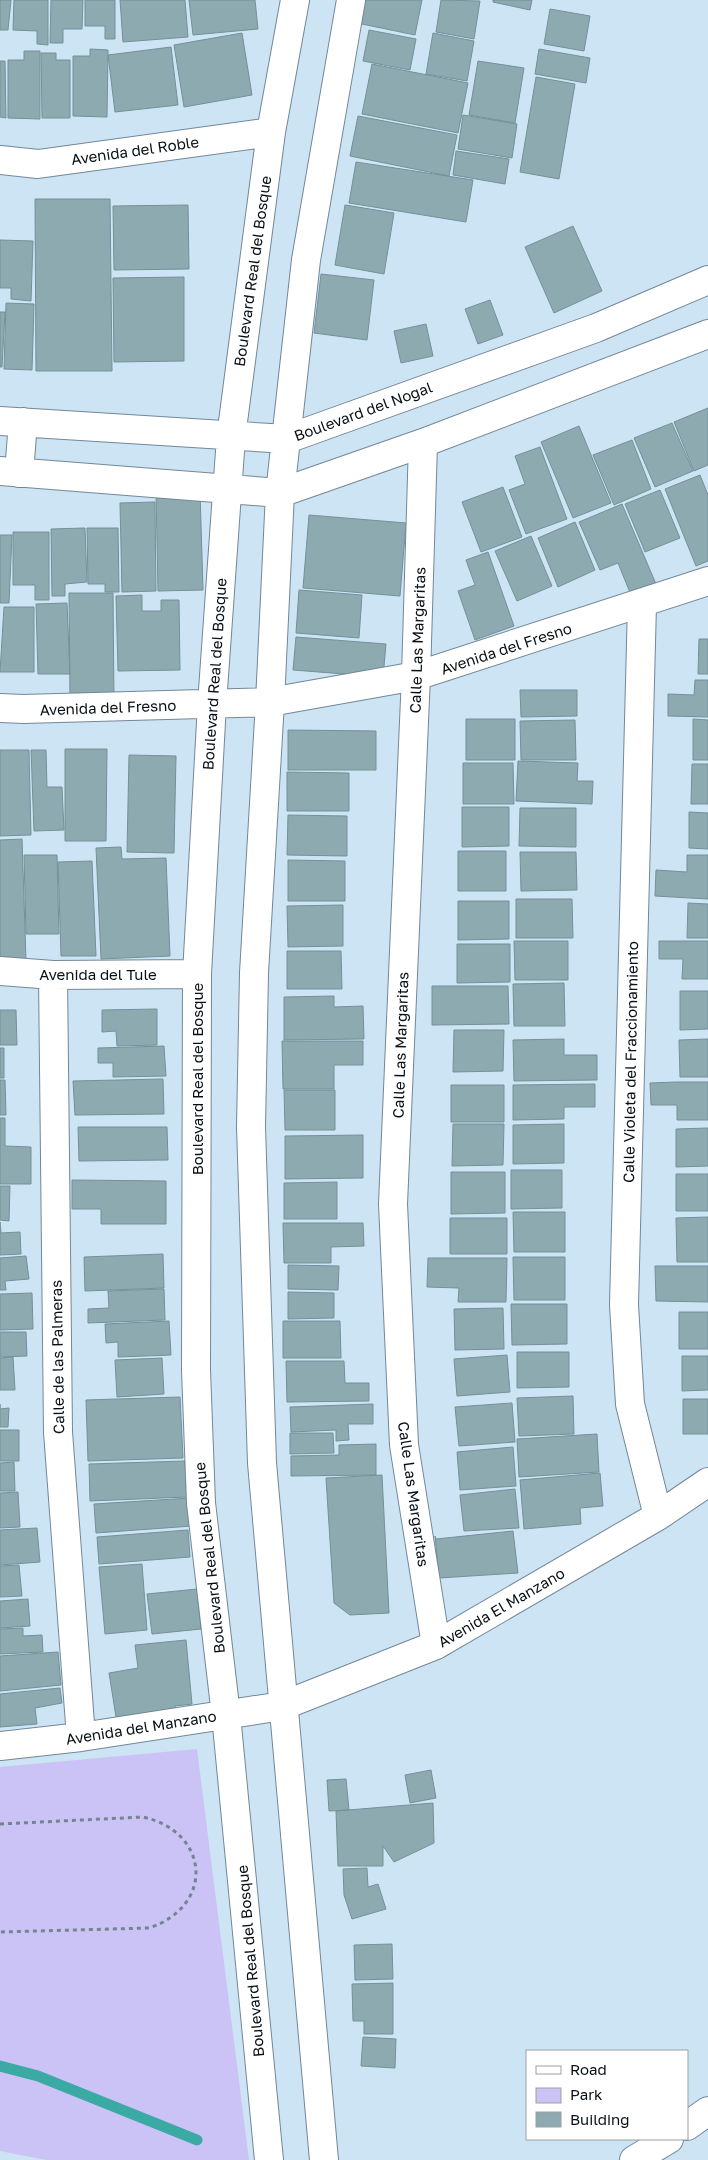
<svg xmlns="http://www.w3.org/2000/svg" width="708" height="2160" viewBox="0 0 708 2160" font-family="'Golos Text',sans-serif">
	<rect width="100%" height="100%" fill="#cde4f5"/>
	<path fill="#cbc3f6" d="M197,1749l52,411h-203l-46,-9v-384z"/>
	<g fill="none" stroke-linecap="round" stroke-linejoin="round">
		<path stroke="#3ba9a4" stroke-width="11" d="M0,2066l38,10 159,64"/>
	</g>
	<path fill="#8daab1" stroke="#749098" d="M0,0h11l-3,30h-8z
		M14,0h34v45l-11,-1v-13l-24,-1z
		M51,0h32l-1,29h-19v14h-13z
		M85,0h30v39h-10v-13h-20z
		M120,0h65l3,37 -65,5z
		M189,0h66l3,29 -65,6z
		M362,0h60l-7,35 -58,-12z
		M441,0l39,1 -6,38 -38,-7z
		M493,0h39l-2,10 -37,-8z
		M550,9l40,7 -6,35 -40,-7z
		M369,30l47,9 -6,31 -47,-9z
		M242,33l10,62 -68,12 -10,-62z
		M433,33l41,8 -7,40 -41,-7z
		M171,47l7,58 -63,7 -7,-57z
		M90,49l18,1 -1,67 -34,-1v-60h17z
		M539,49l51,9 -4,25 -51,-9z
		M24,51h16v68l-32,-1v-58h16z
		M41,53h15v7h14v58h-28z
		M0,61h5l1,57 -6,-1z
		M478,61l46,7 -9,55 -46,-8z
		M372,64l96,19 -10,50 -96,-19z
		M536,77l39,7 -16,95 -39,-7z
		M463,115l54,9 -5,34 -54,-9z
		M358,116l99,19 -8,41 -99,-20z
		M456,151l53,8 -4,25 -52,-9z
		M356,162l117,18 -7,42 -117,-19z
		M35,199h75l2,172h-76z
		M188,205l1,64 -75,1 -1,-64z
		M345,205l49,8 -10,61 -49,-9z
		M573,226l29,65 -48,22 -29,-66z
		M0,240l33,1 -2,60 -20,-2v-11h-11z
		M321,274l53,6 -7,60 -53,-7z
		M184,277v84l-70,1 -1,-84z
		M490,300l13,35 -25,9 -13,-35z
		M6,303l28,1 -2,66 -28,-1z
		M0,312h5l-3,55h-2z
		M426,324l7,32 -32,7 -7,-32z
		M708,408v57l-14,6 -20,-49z
		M672,423l21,48 -38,16 -21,-49z
		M579,426l32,77 -38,15 -32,-76z
		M632,440l19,49 -37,16 -21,-50z
		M540,447l27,72 -41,15 -17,-44 16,-6 -10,-28z
		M700,475l8,20v66l-12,5 -31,-77z
		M503,487l19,50 -41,15 -19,-50z
		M660,490l20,48 -35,14 -20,-48z
		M200,491l3,99 -45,1 -2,-99z
		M155,502l1,89 -34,1 -2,-89z
		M622,504l34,80 -25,11 -13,-32 -18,7 -21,-48z
		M309,515l97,8 -6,73 -97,-8z
		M575,522l20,48 -37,17 -20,-49z
		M85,528l2,54 -22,2v12h-13l-1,-67z
		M87,528h31l1,64h-14v-8h-17z
		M13,532h36v68h-14v-15h-22z
		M0,535h12l-3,68h-9z
		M531,536l21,50 -35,15 -22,-50z
		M488,552l26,74 -39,14 -17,-49 17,-6 -9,-25z
		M299,590l63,5 -3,43 -63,-5z
		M69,593h44l1,108h-44z
		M142,595v16h19v-11h18l1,70 -62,1 -2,-75z
		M67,603l3,71h-32l-2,-70z
		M4,607h30v65h-34z
		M296,637l90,7 -3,33 -90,-7z
		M699,639h9v35h-10z
		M695,680h13v37l-40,-1v-22l26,1z
		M520,690h57v26l-56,1z
		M466,719h49v41h-49z
		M693,719l15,1v40h-15z
		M575,720l1,40h-55l-1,-39z
		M288,730l88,1v39h-88z
		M65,749h42l-1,92h-41z
		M0,750h29l2,85 -31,1z
		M31,750h15l1,37h15l2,43 -30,1z
		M129,755l47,1 -2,97 -47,-1z
		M518,761l60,2 -1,18h16l-1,23 -76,-3z
		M463,763h50l1,41h-51z
		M692,764h16v40h-17z
		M287,772l62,1v38h-62z
		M462,807h47v39l-47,1z
		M520,808h56v39l-57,-1z
		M689,812l19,1v36l-19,-1z
		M288,815l59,1v40l-60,-1z
		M22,839l4,122h-26v-121z
		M121,847l1,12 44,-1 4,98 -69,3 -5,-111z
		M458,851h48v40h-48z
		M520,852h56l1,38 -56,1z
		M24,855h33l2,79h-33z
		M687,855h21v44l-53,-3 1,-26 31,2z
		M288,860l57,1v40h-57z
		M92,861l4,95h-35l-3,-94z
		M516,899h56l1,39h-57z
		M458,901h51v38l-51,1z
		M688,903l20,1v34h-21z
		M343,905v41l-55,1 -1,-41z
		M514,941h54v39h-53z
		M659,941h49v38h-26l1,-20h-24z
		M457,944h53v38l-53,1z
		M287,951h54l1,38h-55z
		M564,983l1,43h-51l-1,-42z
		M432,986h76l1,38 -77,1z
		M680,991h28v38l-28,1z
		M334,996v11l29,-1 1,33 -80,1v-43z
		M157,1009v36l-40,1 -1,-15 -14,1v-22z
		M0,1010h16l1,35h-17z
		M454,1030h50l-1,41 -50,1z
		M564,1039v16h33v25l-83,1 -1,-41z
		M708,1039v38h-28l-1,-37z
		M282,1041h81v24h-29v24h-51z
		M164,1046l2,30 -53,1v-14h-15v-15z
		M0,1048h4v30h-4z
		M163,1079l1,35 -89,1 -2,-34z
		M0,1080h5l1,35h-6z
		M676,1082h32v38h-31v-15h-26l-1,-22z
		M595,1084v23h-31v12l-51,1v-35z
		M451,1085h53v37h-53z
		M284,1090h51v40h-50z
		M0,1118h5v28l26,1v37h-31z
		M453,1124h51l-1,41 -51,1z
		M564,1124v39l-51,1v-39z
		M78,1127h89l1,33 -89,1z
		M708,1128v38l-32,1v-38z
		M363,1135v43l-78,1v-43z
		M511,1170h51v38l-51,1z
		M451,1172h54v41l-54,1z
		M676,1174h32v37h-32z
		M72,1180l94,1v43h-65v-15h-29z
		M337,1182v37h-53v-36z
		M0,1186h10l-1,35 -9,-1z
		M513,1212h52v40h-51z
		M708,1217v45h-31l-1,-44z
		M450,1218h57v36h-57z
		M0,1222l1,11 19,-1 1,22 -21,1z
		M283,1223h80l1,23 -33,1v16h-47z
		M163,1254l1,34 -79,3 -1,-34z
		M26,1256l3,23 -24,2 1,9h-6v-32z
		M513,1257h52v43h-51z
		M428,1258h79l-1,44h-48l1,-14 -32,-1z
		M288,1265l51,1 -1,24 -50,-1z
		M655,1266h53v36l-52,-1z
		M164,1289l1,31 -77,3v-14l21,-1 -1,-17z
		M288,1292l46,1v25l-46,1z
		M32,1293l1,36 -33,1v-36z
		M511,1304h56v40l-55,1z
		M503,1308l1,41 -49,1 -1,-41z
		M679,1312h29v37h-29z
		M169,1321l2,34 -53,2v-15l-12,1 -1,-19z
		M283,1321h57l1,37h-58z
		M0,1332h26l1,24 -27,1z
		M517,1352h52v35l-52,1z
		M507,1355l3,37 -53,4 -3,-37z
		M682,1356h26v34l-26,1z
		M13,1357l2,33h-15v-32z
		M162,1358l2,36 -47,3 -2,-37z
		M286,1361h58l1,22h24v18l-82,1z
		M573,1396l1,38 -55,2 -2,-38z
		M180,1397l3,61 -95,3 -2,-61z
		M683,1399h25v35h-25z
		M512,1403l3,39 -56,4 -4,-39z
		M0,1404v5l9,-1 -1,19h-8z
		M373,1404v20h-25l1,16 -13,1v-11l-45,2 -1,-25z
		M0,1430h19v31h-19z
		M290,1433h43l1,20 -44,1z
		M597,1434l2,38 -80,5 -2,-38z
		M376,1444v31l-85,1v-20l48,-1v-10z
		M513,1447l3,39 -56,4 -3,-38z
		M185,1461l2,36 -97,4 -1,-37z
		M14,1462l1,29h-15v-28z
		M600,1473l3,33 -23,2 1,16 -57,5 -4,-49z
		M382,1475l7,138 -39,2 -16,-12 -8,-125z
		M515,1489l4,39 -55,3 -4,-36z
		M18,1492l2,35 -20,1v-35z
		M190,1498l2,28 -96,7 -2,-29z
		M37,1528l3,34 -40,3v-35z
		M188,1530l2,27 -91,7 -2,-27z
		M513,1531l5,42 -79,5 -4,-42 1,3z
		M142,1564l5,66 -42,4 -6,-67z
		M19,1565l3,31 -22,1v-31z
		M197,1589l4,40 -49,5 -5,-40z
		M28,1599l2,27 -30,2v-27z
		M23,1628v8l19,-1 1,17 -43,2v-25z
		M186,1640l6,64 -17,2 1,7 -59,10 -8,-50 29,-5 -3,-23z
		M58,1652l3,33 -61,6v-35z
		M60,1688l2,15 -27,5 2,16 -37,3v-33z
		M431,1770l5,28 -26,5 -5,-28z
		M346,1779l3,31 -20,1 -2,-31z
		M433,1803l1,40 -40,19 -11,-16v20h-45l-2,-55z
		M367,1868l1,19 10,-3 8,25 -34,10 -8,-24 -1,-26z
		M392,1944l1,35 -38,1 -1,-35z
		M393,1983v51h-29v-13h-11l-1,-37z
		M363,2037l33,2 -1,29 -34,-2z"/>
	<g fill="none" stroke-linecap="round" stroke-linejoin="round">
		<defs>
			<path id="minor" d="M0,160l38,4 233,-32
				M0,421l287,18 309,-111 112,-48
				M423,443l-7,233 -23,528 11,241 32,200
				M0,471l280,22 143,-50 285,-109
				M19,473l4,-51
				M642,604l-18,701 6,99 28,112
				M0,708l23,1 247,-7 146,-26 292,-95
				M0,971l53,4 144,-1
				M53,975l5,457 23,305
				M0,1746l81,-9 201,-31 154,-61 222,-129 50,-34
				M687,2126l21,-15
				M269,2160l-43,-445 -25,-212 -5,-133 1,-396 15,-270 19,-267 40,-305 24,-132
				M324,2160l-62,-697 -11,-336 3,-154 16,-271 10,-209 26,-233 45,-260
				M634,2160l35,-21"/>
		</defs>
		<use href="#minor" stroke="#738797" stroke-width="30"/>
		<path stroke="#748490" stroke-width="3" stroke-dasharray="4 4" stroke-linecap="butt" d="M0,1824l143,-7c67,15 72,89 6,111l-149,4"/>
		<use href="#minor" stroke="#fff" stroke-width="28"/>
	</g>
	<g text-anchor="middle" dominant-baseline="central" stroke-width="4" stroke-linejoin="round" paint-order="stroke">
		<g font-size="15" fill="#081015" stroke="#fff">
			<text transform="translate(135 150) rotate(-8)">Avenida del Roble</text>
			<text transform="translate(252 271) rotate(-82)">Boulevard Real del Bosque</text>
			<text transform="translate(363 411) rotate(-20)">Boulevard del Nogal</text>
			<text transform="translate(417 640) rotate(-88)">Calle Las Margaritas</text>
			<text transform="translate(506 648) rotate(-18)">Avenida del Fresno</text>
			<text transform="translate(214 674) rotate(-86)">Boulevard Real del Bosque</text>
			<text transform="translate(108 707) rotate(-2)">Avenida del Fresno</text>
			<text x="98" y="974">Avenida del Tule</text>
			<text transform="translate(400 1045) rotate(-88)">Calle Las Margaritas</text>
			<text transform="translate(630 1062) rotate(-89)">Calle Violeta del Fraccionamiento</text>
			<text transform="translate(197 1079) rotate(-90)">Boulevard Real del Bosque</text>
			<text transform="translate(57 1357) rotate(-91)">Calle de las Palmeras</text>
			<text transform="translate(414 1494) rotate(82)">Calle Las Margaritas</text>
			<text transform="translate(209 1558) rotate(-96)">Boulevard Real del Bosque</text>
			<text transform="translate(501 1607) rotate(-30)">Avenida El Manzano</text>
			<text transform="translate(141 1727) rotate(-9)">Avenida del Manzano</text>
			<text transform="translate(250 1961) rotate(-95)">Boulevard Real del Bosque</text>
		</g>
	</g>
	<rect x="526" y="2050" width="162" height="90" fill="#ffffff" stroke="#9c9fa1"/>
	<rect x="536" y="2066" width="25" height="8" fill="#ffffff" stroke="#9c9fa1"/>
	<text x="570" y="2075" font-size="15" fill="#081015">Road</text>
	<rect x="536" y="2088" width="25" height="15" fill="#cbc3f6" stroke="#9c9fa1"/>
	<text x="570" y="2100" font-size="15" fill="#081015">Park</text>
	<rect x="536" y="2112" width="25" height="15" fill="#8daab1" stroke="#9c9fa1"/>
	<text x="570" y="2125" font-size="15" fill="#081015">Building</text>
</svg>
